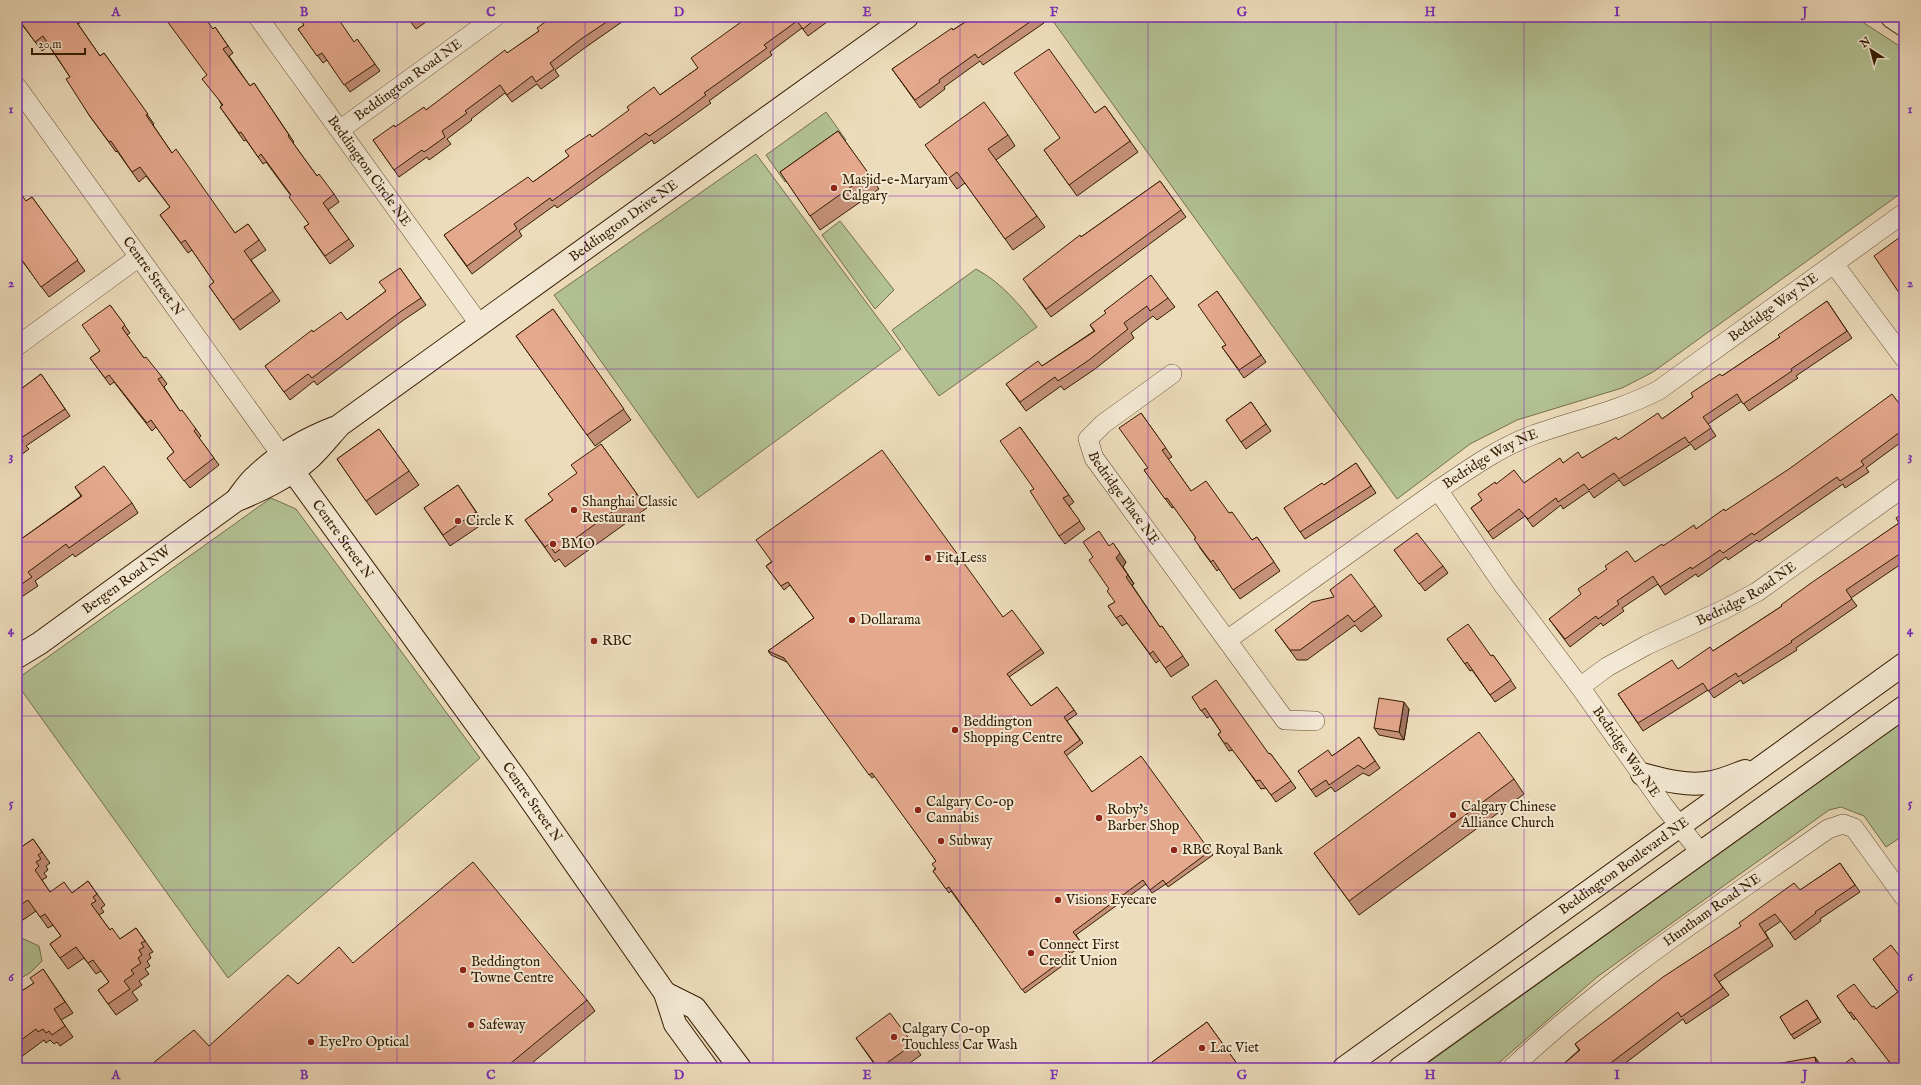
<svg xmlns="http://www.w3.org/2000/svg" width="1921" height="1085" viewBox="0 0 1921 1085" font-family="'IM FELL English',serif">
	<rect width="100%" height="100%" fill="#eddcbb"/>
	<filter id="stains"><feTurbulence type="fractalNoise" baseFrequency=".005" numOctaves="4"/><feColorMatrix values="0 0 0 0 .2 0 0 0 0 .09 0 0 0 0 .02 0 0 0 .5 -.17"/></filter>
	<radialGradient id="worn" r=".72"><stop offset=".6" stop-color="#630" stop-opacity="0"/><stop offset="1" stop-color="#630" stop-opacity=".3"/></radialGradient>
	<path fill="#b3c294" stroke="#746f4a" d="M1050,17h805l49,32v142l-251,181 -31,16 -105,32 -47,24 -73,55z
		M826,112l20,28 -61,42 -19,-27z
		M756,154l145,195 -203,149 -144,-203z
		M840,221l54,69 -19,19 -53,-74z
		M976,269c26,14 43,35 61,58l-98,69 -47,-66z
		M271,498l25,11 184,249 -252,220 -211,-294v-5z
		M1904,721v114l-18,12 -22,-31 -23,-9 -12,3 -232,167 -104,91h-72z
		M17,936l22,10 3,15 -12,12 -13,7z"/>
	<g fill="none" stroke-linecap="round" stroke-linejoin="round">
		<defs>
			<g id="street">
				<path id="s1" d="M258,17l222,308"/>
				<path id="s2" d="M17,87l265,369"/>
				<path id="s3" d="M341,129l154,-112"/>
				<path d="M1834,264l70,94"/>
				<path d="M17,346l122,-89"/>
				<path id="s4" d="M1172,374l-69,50 -15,15 6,19 191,262 30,1"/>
				<path d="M1227,640l211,-150"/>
				<path id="s5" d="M1580,687l27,-20 40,-22 76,-35 34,-18 147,-105"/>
				<path id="s6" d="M1700,852l-36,-46 -84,-119 -76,-101 -66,-96c30,-20 60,-42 95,-55 41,-15 86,-24 126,-45l245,-177"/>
				<path id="s7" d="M1512,1068c96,-91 208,-163 316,-239l15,-5 11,4 50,69"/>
			</g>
			<g id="secondary">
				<path d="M1892,17l12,8"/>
				<path id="s8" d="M282,456l234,323 149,214 10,31 32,44"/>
				<path d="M237,499c6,-8 12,-18 20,-24 22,-21 49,-36 77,-47"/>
				<path id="s9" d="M17,657l23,-14 195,-142c26,-11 54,-24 75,-43 11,-10 20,-22 30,-33l567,-408"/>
				<path d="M1642,774c22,6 47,13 70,8 11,-2 22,-7 33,-11"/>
				<path d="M665,993l30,15 45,60"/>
				<path id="s10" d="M1344,1068l560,-404"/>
				<path d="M1400,1068l504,-361"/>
			</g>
		</defs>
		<use href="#street" stroke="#624c30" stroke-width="20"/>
		<use href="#secondary" stroke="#341c01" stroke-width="24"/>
		<use href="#street" stroke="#f3e8d3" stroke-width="19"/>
		<use href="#secondary" stroke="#f3e8d3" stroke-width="22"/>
	</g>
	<path fill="#c59179" stroke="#341c01" d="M17,17h61l3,5 -3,2 22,32 4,-3 50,71 -1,1 19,28 63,80 13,-9 18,26 -15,10 29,41 -40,29 -31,-44 5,-4 -22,-32 -4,3 -28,-38 10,-8 -24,-31 -7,6 -22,-31 -1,1 -27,-37 -19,-38 -21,-31 -7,5 -25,-33z
		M407,17h26l-17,12z
		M552,17h77l-43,30 -31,23 4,6 -18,13 -4,-5 -25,18 -7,-9 -34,26 1,1 -25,19 4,5 -22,16 -2,-3 -28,20 -26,-37 53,-30 113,-79z
		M748,17h78l-2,1 3,4 -19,14 -6,-8 -32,24 2,3 -63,46 2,2 -57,41 -2,-4 -95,68 -2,-3 -36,26 3,5 -50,38 -28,-39 89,-53 36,-26 23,-19 68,-42 38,-27z
		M973,17h67l4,6 -61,42 -3,-4 -36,26 1,2 -25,19 -28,-39z
		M304,25l50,17 3,-3 23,32 -30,21 -23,-32 -4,3 -25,-34z
		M215,27l18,26 -4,3 21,30 4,-3 40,59 -1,1 24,33 17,18 5,8 -11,8 26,36 -24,18 -26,-37 5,-3 -18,-28 -25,-34 -3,2 -17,-24 -2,1 -24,-34 2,-1 -15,-31 6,-46z
		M1105,106l33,46 -61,44 -33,-46z
		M838,131l41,58 -59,41 -40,-58z
		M1008,135l7,11 -19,14 49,67 -32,23 -48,-67 -8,6 -24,-33z
		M1160,181l26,36 -135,100 -23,-31 53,-49z
		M32,197l53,74 -36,26 -32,-43 9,-53z
		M400,268l26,37 -21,14 -88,66 -3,-4 -24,19 -25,-34 48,-34 34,-12 39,-29z
		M1217,291l49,71 -22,16 -22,-31 4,-2z
		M1168,298l7,9 -18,13 -4,-4 -22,17 3,5 -39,31 -31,21 -3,-4 -35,25 -20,-27 36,-18 52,-35 -4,-6z
		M1827,301l25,37 -56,38 2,2 -49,33 -7,-10 -34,23 8,12 -21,14 -4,-6 -67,42 -5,-6 -25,18 -5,-7 -26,18 -2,-4 -28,22 -8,-11 -32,23 -22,-31 11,-8 14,-16 28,-1 39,-20 19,-5 80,-39 31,-22 29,-21 58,-39z
		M110,305l20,28 -3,2 17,23 18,19 5,7 -3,3 16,24 16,18 5,7 -2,2 20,27 -29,23 -23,-30 7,-6 -18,-25 -4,4 -38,-49 -4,3 -20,-27 10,-7z
		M553,309l78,111 -36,26 -79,-110z
		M41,374l29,42 -44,30 3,3 -12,9v-66z
		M1251,402l20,29 -25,18 -20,-29z
		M1904,410v30l-38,28 3,4 -24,16 -2,-4 -84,58 -2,-2 -29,20 -2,-3 -28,20 -2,-3 -31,21 -7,-11 -36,24 2,3 -21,15 -2,-3 -31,24 -21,-28 86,-57 61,-33z
		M1141,413l31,44 -4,2 23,32 38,22 23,27 5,-3 23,34 -40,28 -21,-30 -2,2 -17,-23 -4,-10 -22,-31 -2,1 -28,-38 4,-2z
		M1020,427l54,75 -5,4 16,23 -20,15 -6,-8 -25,-47z
		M379,429l40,56 -43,30 -39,-56z
		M601,444l46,64 -82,59 -6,-8 -4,3 -30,-42 28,-20 24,-27z
		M1356,463l20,30 -71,46 -21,-31 40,-23z
		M458,485l26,38 -34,23 -26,-38z
		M75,487l57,16 6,10 -63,44 -2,-3 -38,27 3,5 -21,14v-58l64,-46z
		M1904,513v49l-53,36 6,8 -61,42 1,2 -54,34 -2,-4 -27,18 -6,-8 -65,41 -25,-37 60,-25 35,-18 69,-45 117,-83z
		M1109,546l17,16 -3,5 11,17 -2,1 28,42 2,-1 27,39 -18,12 -11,-17 -4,3 -29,-40 -5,3 -14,-20 7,-4z
		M1394,550l49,16 5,7 -23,18z
		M771,562l232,55 38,32 3,4 -35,24 22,29 26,-19 20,27 -10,7 16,22 -17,13 26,36 118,59 3,4 -45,32 -2,-3 -14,9 -6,-9 -70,51 7,10 -13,9 3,4 -48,35 -74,-102 -2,2 -16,-22 2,-2 1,-8 -61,-85 -3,2 -85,-116 -16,-7 -3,-4 46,-33 -24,-33 -6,5 -18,-24z
		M1375,606l7,10 -21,16 -6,-7 -48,35h-10l-22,-30z
		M1447,639l44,17 2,-1 23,33 -21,14 -23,-32 -2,1z
		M1192,697l77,57 1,-1 26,35 -20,14 -10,-14 -5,1 -28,-39 -4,1 -11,-17 3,-2 -11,-16 -3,2z
		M1409,709l-5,31 -25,-5 -5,-7z
		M1359,737l21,31 -11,8 -6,-3 -28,19 -4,-5 -15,10 -18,-26 34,-15z
		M1514,779l10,15 -165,121 -45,-62z
		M33,839l17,24 -4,3 2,4 -4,3 3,4 -5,3 8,12 22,1 16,-12 17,24 -4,3 3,4 -5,3 11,15 10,9 16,-11 17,24 -4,2 2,4 -4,3 3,5 -5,3 4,5 -10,7 3,4 -10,7 6,8 -22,15 -18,-25 11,-8 -8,-11 -5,3 -12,-16 -16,11 -18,-25 11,-8 -8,-11 -5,3 -12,-17 -19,13v-74z
		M1840,863l20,29 -40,27 1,2 -26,19 -14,-19 -16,11 8,14 -54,36 10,13 -43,29 -3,-5 -64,49h-60l20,-18 -4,-6z
		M1873,959l31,3v106h-10l-38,-50 -2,2 -17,-24 39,13 22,-17z
		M353,963l234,37 8,11 -69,57h-379l62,-22 89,-62z
		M43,969l30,44 -12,7 12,17 -13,9 -3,-4 -3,2 -4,-4 -4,3 -2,-3 -27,20v-66l17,-11z
		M1807,1000l14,22 -27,17 -14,-22z
		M1207,1022l33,46h-96z
		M856,1038l57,6 8,11 -18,13h-26z"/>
	<path fill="#a07663" stroke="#341c01" d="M1113,543l13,19 -3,5 11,17 -18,-26z
		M1404,702l5,7 -5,31 -5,-8z
		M1815,1057l5,7v4h-3z"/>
	<path fill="#e5a98d" stroke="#341c01" d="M17,17h56l27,39 4,-3 44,61 -2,1 26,38 4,-4 59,84 13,-9 11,16 -15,11 29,40 -40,29 -24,-34 5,-4 -29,-42 -4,3 -21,-28 10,-8 -30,-40 -8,5 -21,-31 -2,1 -20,-27 -23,-36 4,-2 -27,-41 -8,6z
		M164,17h40l9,12 2,-2 13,19 -5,3 27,37 4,-3 35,52 -1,1 29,40 2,-2 15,20 -11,9 26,36 -24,17 -21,-29 5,-3 -20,-27 2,-2 -30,-41 -3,3 -17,-25 -2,1 -19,-26 3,-2 -21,-26 5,-4z
		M298,17h39l17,25 3,-3 18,25 -31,21 -22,-32 -5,3 -19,-27 6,-4z
		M407,17h10l-6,5z
		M552,17h62l-33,22 -31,24 4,6 -18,13 -4,-6 -25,19 -7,-10 -35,26 2,2 -25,18 3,6 -21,15 -2,-2 -28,20 -21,-30 21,-15 1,2 29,-20 2,3 79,-60 2,3 32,-22 -2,-3z
		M748,17h70l-15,12 -6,-8 -33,24 3,3 -63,45 2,2 -27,20 -30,21 -3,-3 -94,68 -2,-3 -36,26 3,5 -50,37 -23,-31 84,-58 5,5 36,-26 -4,-5 25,-17 2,3 37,-27 -2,-3 27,-20 6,8 38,-27 -7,-10z
		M973,17h64l-59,41 -3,-4 -36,26 1,2 -25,18 -23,-31 60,-41 1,2z
		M1049,49l46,64 10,-7 25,35 -61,44 -25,-35 16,-12 -46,-65z
		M984,102l24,33 -20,14 49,67 -32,23 -48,-67 -8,6 -24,-33z
		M838,131l31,43 -59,42 -30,-44z
		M1160,181l21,29 -135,99 -23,-30 57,-44 1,2z
		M17,188l9,13 6,-4 46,63 -37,27 -24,-34z
		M1903,235l1,1v64l-30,-44z
		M400,268l21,30 -21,14 -88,66 -4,-4 -24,18 -19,-26 47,-36 1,2 28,-20 6,8 39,-29 -7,-9z
		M1151,275l17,23 -18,13 -3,-5 -23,17 4,6 -39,31 -31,21 -3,-4 -35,25 -14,-18 32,-23 4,5 53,-35 -5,-6 16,-12 -2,-2z
		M1217,291l44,64 -22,15 -17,-23 4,-2 -28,-40z
		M1827,301l20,30 -56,38 1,2 -49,33 -6,-10 -34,23 8,11 -22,15 -4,-6 -66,42 -5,-6 -25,17 -5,-6 -26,18 -2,-4 -28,21 -9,-10 -31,23 -17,-24 11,-8 -4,-6 17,-12 1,2 18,-14 10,13 36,-25 3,5 15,-11 4,6 34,-21 2,3 40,-27 4,6 31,-22 -2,-4 29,-19 2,2 58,-39 -2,-2z
		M110,305l15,20 -3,3 22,30 2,-1 16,20 -4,2 22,32 2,-1 14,19 -2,2 20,27 -30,23 -17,-23 7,-6 -23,-32 -4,3 -38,-48 -4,3 -15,-20 10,-7 -18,-26z
		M553,309l71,100 -37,26 -71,-99z
		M41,374l24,35 -44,29 2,4 -6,5v-55z
		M1892,394l12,16v19l-43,32 3,4 -24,16 -3,-4 -83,58 -2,-2 -29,20 -3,-3 -28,19 -1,-2 -31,20 -7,-11 -36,25 2,3 -21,15 -2,-3 -31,23 -16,-20 32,-25 -3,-5 29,-20 -2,-3 22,-15 8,11 27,-18 1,2 31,-21 2,4 28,-20 1,2 64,-42z
		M1251,402l15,22 -25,18 -15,-22z
		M1141,413l25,35 -4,2 29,41 15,-10 23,32 3,-1 20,28 5,-3 17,25 -41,28 -20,-30 -2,2 -17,-23 2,-1 -29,-40 -2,1 -21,-29 4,-2 -29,-40z
		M1020,427l49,68 -6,3 17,23 -21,15 -29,-45 4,-2 -34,-48z
		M379,429l30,42 -43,30 -29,-42z
		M601,444l36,50 -82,59 -6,-9 -4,3 -20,-27 28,-20 -5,-6 29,-21 -6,-8z
		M882,450l121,167 9,-7 29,39 -34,25 24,32 26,-19 17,23 -10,7 16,23 -16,12 28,40 49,-36 69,95 -44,33 -3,-4 -13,10 -7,-10 -70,52 7,9 -13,9 4,4 -49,36 -73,-103 -3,2 -13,-18 3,-2 -4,-5 4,-3 -64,-88 -3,2 -85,-117 -16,-7 46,-33 -26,-36 -7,4 -15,-20 6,-4 -16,-22z
		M1356,463l15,23 -71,46 -16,-24 38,-25 2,2z
		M104,466l28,37 -63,45 -3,-4 -38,28 4,5 -15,10v-45l65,-46 -7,-9z
		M458,485l18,27 -33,23 -19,-27z
		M1904,513v38l-58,39 6,9 -61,42 1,1 -54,35 -2,-4 -28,18 -5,-8 -65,40 -20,-29 54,-34 6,9 32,-22 3,4 69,-45 -1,-1 30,-22 88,-60 -3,-5z
		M1099,531l10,15 4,-3 7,10 -4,5 12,17 -2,2 34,50 2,-1 21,30 -18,12 -12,-17 -3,3 -29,-39 -5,3 -8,-12 7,-4 -8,-11 2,-2 -20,-29 4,-3 -10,-15z
		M1417,533l26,33 -24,18 -25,-34z
		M1351,574l24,32 -21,16 -6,-7 -48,35h-10l-15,-20 37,-28 22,-5 -4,-7z
		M1468,624l23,32 2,-1 18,25 -21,15 -23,-33 -2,2 -18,-25z
		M1216,680l53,74 1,-1 21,28 -20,14 -11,-15 -4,1 -29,-38h-3l-6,-9 3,-2 -16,-24 -4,3 -9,-14z
		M1379,698l25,4 -5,30 -25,-4z
		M1479,732l35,47 -165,122 -35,-48z
		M1359,737l16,24 -11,8 -6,-4 -29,20 -3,-5 -15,10 -13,-19 30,-21 4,6z
		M33,839l9,13 -4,3 3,4 -5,3 3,4 -4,4 15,22 14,-10 8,11 16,-12 9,13 -4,3 3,4 -5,3 19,26 2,-2 8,11 16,-11 9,13 -4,2 3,4 -5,3 3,5 -4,3 3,5 -10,7 3,4 -10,7 6,8 -22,15 -10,-14 11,-8 -16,-22 -5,3 -12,-16 -16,11 -10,-14 11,-8 -16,-22 -5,3 -12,-17 -11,7v-57z
		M473,862l114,138 -82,68h-358l47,-38 15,16 79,-71 10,9 41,-37 14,16z
		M1840,863l15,22 -40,27 1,1 -26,20 -15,-19 -16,10 9,14 -54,37 9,13 -42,29 -3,-5 -74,56h-45l21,-18 -5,-6 88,-67 78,-51 -2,-3 55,-40 6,7z
		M1891,945l13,17v100l-7,6h-3l-43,-56 -2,1 -12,-17 17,-12 18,23 2,-1 2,3 22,-17 -25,-33z
		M43,969l22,33 -11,7 11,17 -13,9 -3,-4 -3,2 -3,-4 -5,3 -2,-3 -19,14v-49l17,-11 -4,-5z
		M1807,1000l11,18 -27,17 -11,-18z
		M890,1013l23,31 -33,24h-2l-22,-30z
		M1207,1022l31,43 -4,3h-90z
		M1815,1057l2,11h-63z
		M1852,1058l8,10h-21z"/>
	<path fill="none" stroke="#7b2cbf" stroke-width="1" stroke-opacity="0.55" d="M210,17v1051M397,17v1051M585,17v1051M773,17v1051M960,17v1051M1148,17v1051M1336,17v1051M1524,17v1051M1711,17v1051M17,196h1887M17,369h1887M17,542h1887M17,716h1887M17,890h1887"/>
	<g fill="#8f2418" stroke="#f3e8d3" stroke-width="1.5">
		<circle cx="834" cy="188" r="4"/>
		<circle cx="574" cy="510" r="4"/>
		<circle cx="458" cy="521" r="4"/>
		<circle cx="553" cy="544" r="4"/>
		<circle cx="928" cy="558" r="4"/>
		<circle cx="852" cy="620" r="4"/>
		<circle cx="594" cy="641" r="4"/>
		<circle cx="955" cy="730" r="4"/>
		<circle cx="918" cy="810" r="4"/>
		<circle cx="1453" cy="815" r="4"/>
		<circle cx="1099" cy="818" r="4"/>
		<circle cx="941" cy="841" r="4"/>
		<circle cx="1174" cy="850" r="4"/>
		<circle cx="1058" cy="900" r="4"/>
		<circle cx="1031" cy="953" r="4"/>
		<circle cx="463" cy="970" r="4"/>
		<circle cx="471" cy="1025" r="4"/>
		<circle cx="894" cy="1037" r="4"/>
		<circle cx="311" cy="1042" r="4"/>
		<circle cx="1202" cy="1048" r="4"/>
	</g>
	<g text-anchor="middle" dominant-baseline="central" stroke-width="4" stroke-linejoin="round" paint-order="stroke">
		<g font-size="14" fill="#341c01" stroke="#f3e8d3">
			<text stroke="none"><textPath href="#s3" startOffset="83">Beddington Road NE</textPath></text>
			<text stroke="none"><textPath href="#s1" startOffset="190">Beddington Circle NE</textPath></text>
			<text stroke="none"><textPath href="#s9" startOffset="749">Beddington Drive NE</textPath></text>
			<text stroke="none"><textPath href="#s2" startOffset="233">Centre Street N</textPath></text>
			<text stroke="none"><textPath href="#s6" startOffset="832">Bedridge Way NE</textPath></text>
			<text stroke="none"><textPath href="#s6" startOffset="508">Bedridge Way NE</textPath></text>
			<text stroke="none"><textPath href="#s4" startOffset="176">Bedridge Place NE</textPath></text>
			<text stroke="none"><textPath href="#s8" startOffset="103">Centre Street N</textPath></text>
			<text stroke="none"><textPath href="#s9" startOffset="134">Bergen Road NW</textPath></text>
			<text stroke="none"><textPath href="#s5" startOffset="191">Bedridge Road NE</textPath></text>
			<text transform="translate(1626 752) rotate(55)">Bedridge Way NE</text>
			<text stroke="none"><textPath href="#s8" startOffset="427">Centre Street N</textPath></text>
			<text stroke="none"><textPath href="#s10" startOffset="345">Beddington Boulevard NE</textPath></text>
			<text stroke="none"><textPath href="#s7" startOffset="255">Huntham Road NE</textPath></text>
		</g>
		<g font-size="14" fill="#341c01" stroke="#f3e8d3" text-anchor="start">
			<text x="842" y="180">Masjid-e-Maryam<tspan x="842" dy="16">Calgary</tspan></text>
			<text x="582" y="502">Shanghai Classic<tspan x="582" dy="16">Restaurant</tspan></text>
			<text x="466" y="521">Circle K</text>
			<text x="561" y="544">BMO</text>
			<text x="936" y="558">Fit4Less</text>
			<text x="860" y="620">Dollarama</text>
			<text x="602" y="641">RBC</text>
			<text x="963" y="722">Beddington<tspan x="963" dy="16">Shopping Centre</tspan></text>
			<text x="926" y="802">Calgary Co-op<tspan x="926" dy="16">Cannabis</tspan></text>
			<text x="1461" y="807">Calgary Chinese<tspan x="1461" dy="16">Alliance Church</tspan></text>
			<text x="1107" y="810">Roby's<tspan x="1107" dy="16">Barber Shop</tspan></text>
			<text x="949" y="841">Subway</text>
			<text x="1182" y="850">RBC Royal Bank</text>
			<text x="1066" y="900">Visions Eyecare</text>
			<text x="1039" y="945">Connect First<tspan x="1039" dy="16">Credit Union</tspan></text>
			<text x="471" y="962">Beddington<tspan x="471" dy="16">Towne Centre</tspan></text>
			<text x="479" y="1025">Safeway</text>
			<text x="902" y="1029">Calgary Co-op<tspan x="902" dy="16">Touchless Car Wash</tspan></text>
			<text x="319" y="1042">EyePro Optical</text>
			<text x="1210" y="1048">Lac Viet</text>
		</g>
	</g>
	<rect width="1921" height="1085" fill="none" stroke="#eddcbb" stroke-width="44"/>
	<g transform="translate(1871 50) rotate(324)" stroke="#f3e8d3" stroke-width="3" paint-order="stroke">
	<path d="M0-3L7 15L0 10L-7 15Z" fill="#341c01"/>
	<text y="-6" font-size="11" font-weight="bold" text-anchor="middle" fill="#341c01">N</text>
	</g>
	<path d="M32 48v6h53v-6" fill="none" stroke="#341c01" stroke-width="2"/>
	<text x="38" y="48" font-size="12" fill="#341c01" stroke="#f3e8d3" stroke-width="3" paint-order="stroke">20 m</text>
	<rect x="22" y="22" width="1877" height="1041" fill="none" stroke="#7b2cbf" stroke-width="1.5"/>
	<g font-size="13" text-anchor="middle" font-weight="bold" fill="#7b2cbf">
		<text x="116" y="16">A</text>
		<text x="304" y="16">B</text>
		<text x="491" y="16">C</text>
		<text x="679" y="16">D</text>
		<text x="867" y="16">E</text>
		<text x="1054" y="16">F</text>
		<text x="1242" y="16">G</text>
		<text x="1430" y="16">H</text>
		<text x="1617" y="16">I</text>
		<text x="1805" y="16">J</text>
		<text x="11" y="113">1</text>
		<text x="1910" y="113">1</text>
		<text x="11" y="287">2</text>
		<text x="1910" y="287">2</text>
		<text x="11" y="460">3</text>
		<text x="1910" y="460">3</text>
		<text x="11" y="634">4</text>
		<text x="1910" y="634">4</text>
		<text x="11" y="807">5</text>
		<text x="1910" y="807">5</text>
		<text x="11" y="981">6</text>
		<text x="1910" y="981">6</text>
		<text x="116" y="1079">A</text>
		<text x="304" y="1079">B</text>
		<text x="491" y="1079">C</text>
		<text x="679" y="1079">D</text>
		<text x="867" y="1079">E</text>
		<text x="1054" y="1079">F</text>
		<text x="1242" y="1079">G</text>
		<text x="1430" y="1079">H</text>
		<text x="1617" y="1079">I</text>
		<text x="1805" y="1079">J</text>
	</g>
	<rect width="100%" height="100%" filter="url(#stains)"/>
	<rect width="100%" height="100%" fill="url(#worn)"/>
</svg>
